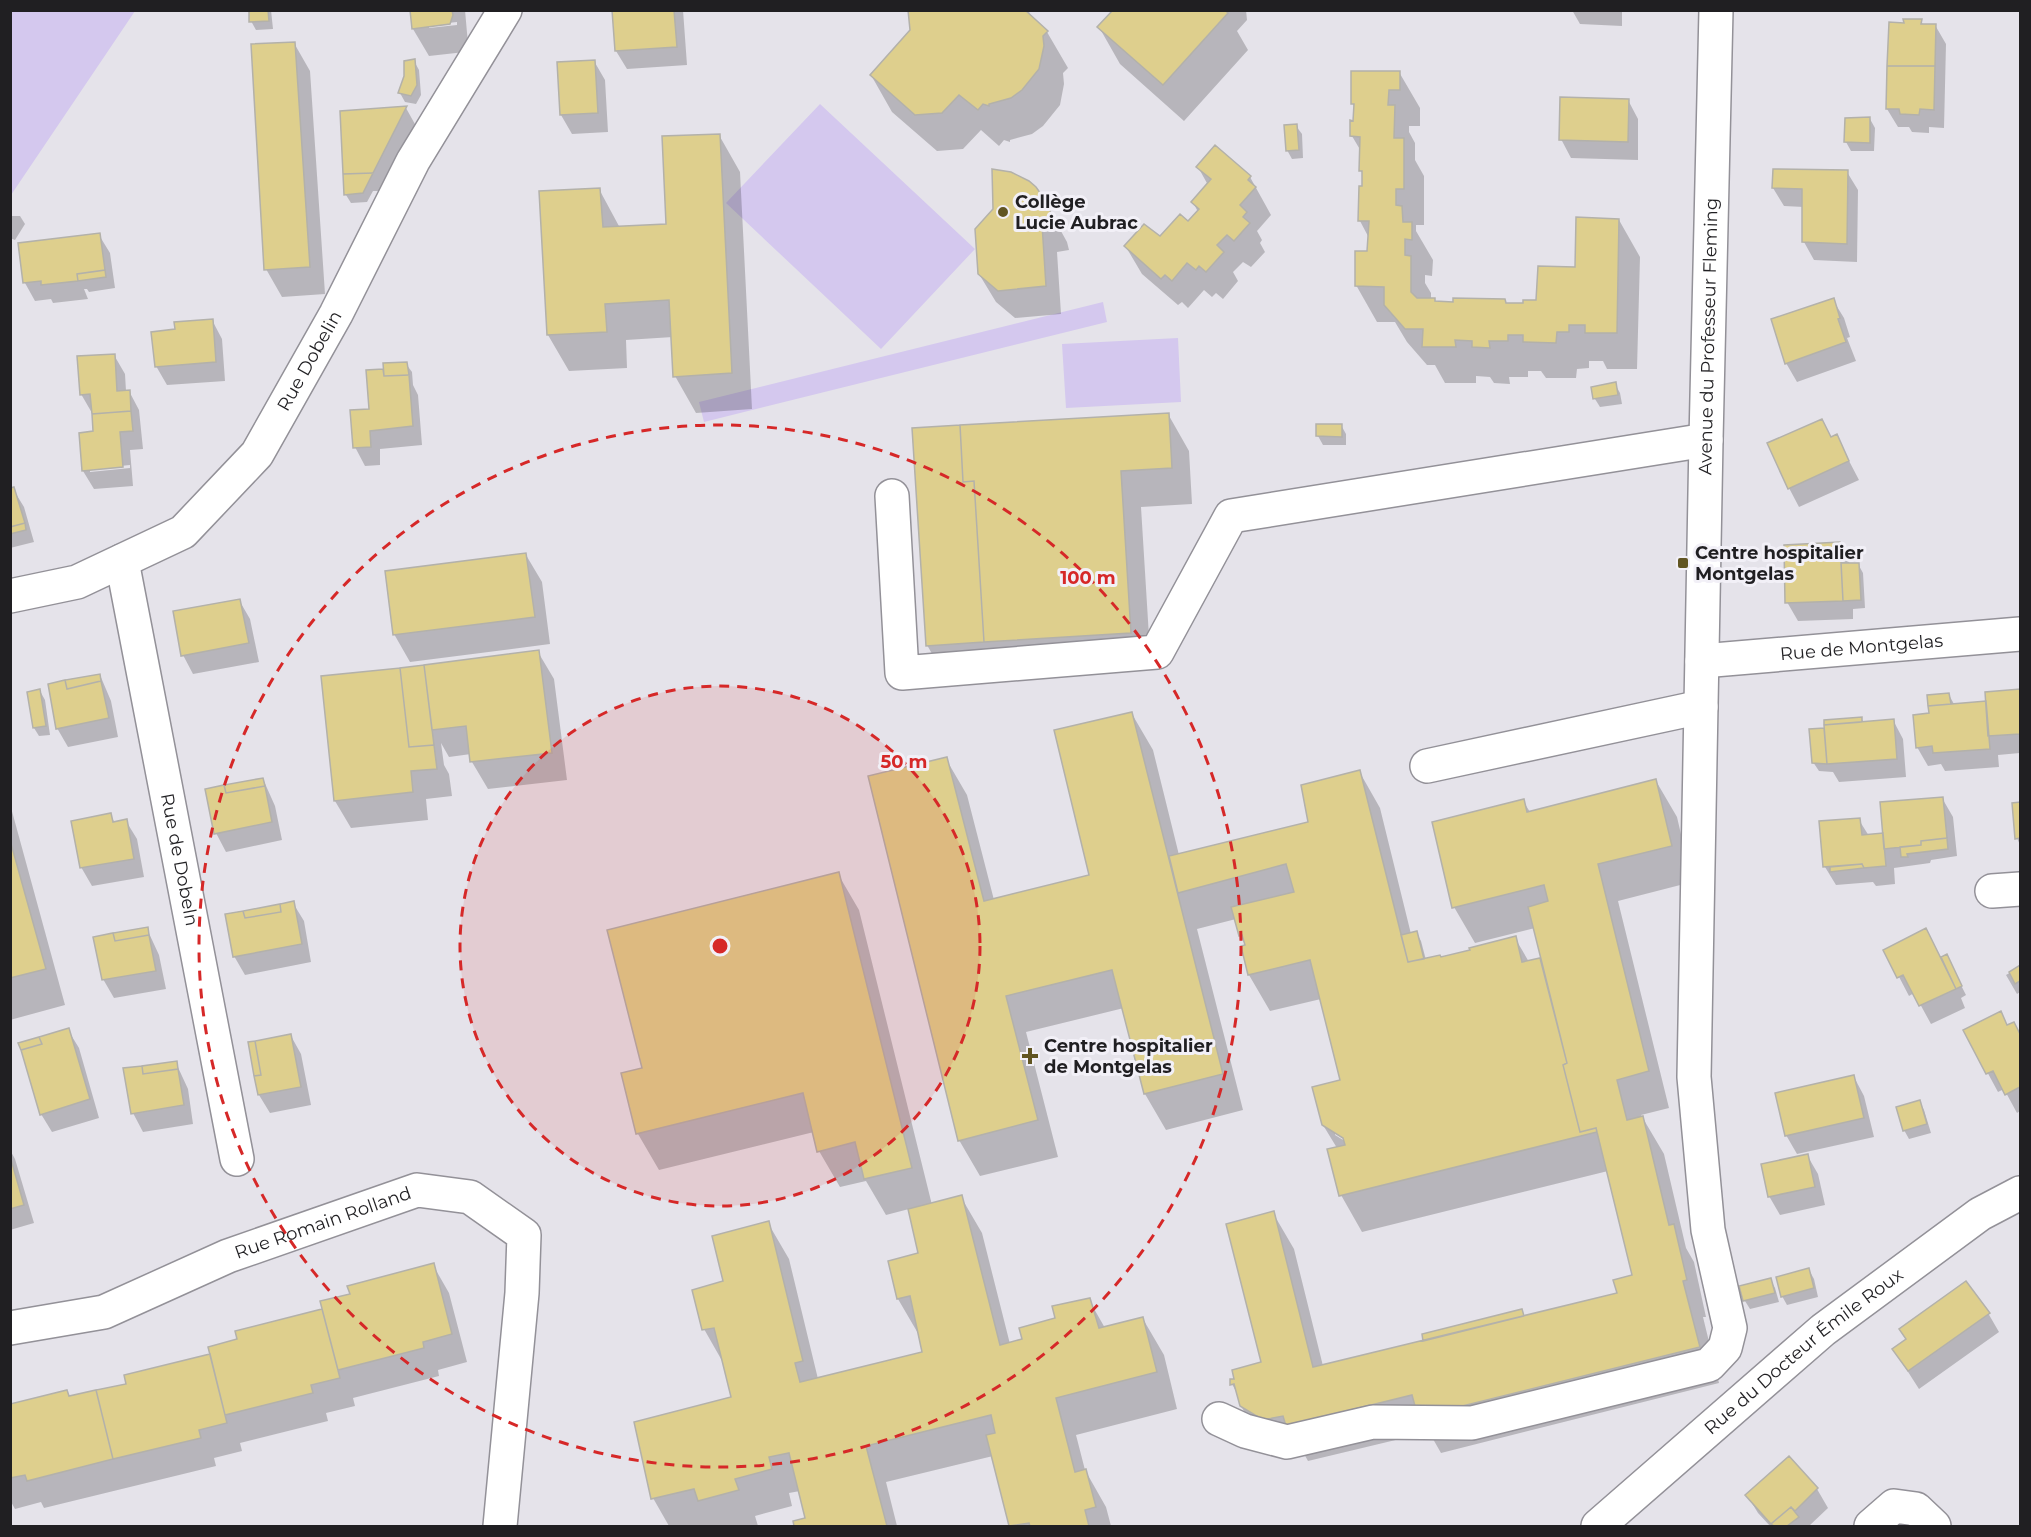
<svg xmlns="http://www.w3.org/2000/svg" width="2031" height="1537" viewBox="0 0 2031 1537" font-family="Montserrat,sans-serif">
	<rect width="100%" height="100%" fill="#e5e3ea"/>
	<path fill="#d4c8ee" d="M11,10l124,1 -124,184 -1,-184z
		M820,104l155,145 -94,100 -155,-146z
		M1103,302l4,20 -403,100 -5,-20z
		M1178,338l3,64 -115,6 -4,-64z"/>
	<path fill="#0003" fill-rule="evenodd" d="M250,10h21l2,19 -17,1 -5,-9z
		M411,10h54l3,34 -3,8 -36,4 -16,-27zM457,22v3l-28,3v-3z
		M614,10h69l4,55 -60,4 -11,-18z
		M910,10h119l1,7 17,15 21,36 -5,5 1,11 -4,21 -17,21 -11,8 -22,6v2l-6,-2 -5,6 -18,-16 -18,19 -26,2 -45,-39 -21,-37 40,-44z
		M1115,10h131l1,10 -10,11 11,19 -64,71 -64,-57 -21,-37z
		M1572,10h50v16l-42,-2z
		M1921,20l2,5h12l11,19 -2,84 -15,-1v6l-17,-1 -3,-5h-11l-11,-18 19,-85z
		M294,43l16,28 15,223 -43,3 -16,-28z
		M414,61l5,9 2,25 -5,9 -11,-2 -5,-9z
		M594,61l11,19 3,52 -36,2 -11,-19 -3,-51z
		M1399,72l21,36v18h-11v6l6,11v17l9,16v49h-8v6l17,29 -1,16 -7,-1v8l6,10v7l5,3 88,2 14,-3 39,-33 42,-49 21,37 -3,112h-30l-4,-8h-14v7l-12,1 -1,9h-30l-5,-7h-13v6h-19l1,7 -16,-1 -4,-6 -14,-1v7h-31l-10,-18h-8l-20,-23 -12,-20h-18l-21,-37 13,-33v-14l-9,-17 4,-46 -3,-4 1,-18 -10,-17 3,-14v-14l-2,-4z
		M1628,100l10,19v41l-67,-2 -10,-19z
		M406,108l10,18 -33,65h-10l-6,11 -16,1 -5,-8z
		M1847,119h23l5,9 -1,23h-23l-5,-9z
		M1296,126l6,8 1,24 -11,1 -5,-9z
		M719,135l21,37 12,237 -56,4 -21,-37 -2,-39 -47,3 1,28 -58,3 -21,-36 51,-146 21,39 48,-2z
		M1198,167l52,10 21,38 -14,16 5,9 -2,3 5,9 -14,15 -8,-5 -10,10 5,9 -15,18 -7,-6 -4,4 -8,-7 -16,18 -6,-6 -4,3 -36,-31 -16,-27 35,-9 27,-14 10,-12 -5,-10 15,-17z
		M1847,172l11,18 -1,72 -43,-2 -10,-18v-35l-20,-1 -11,-18z
		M1051,213l16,29 2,8 -12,2 4,62 -46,4 -19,-16 -17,-28z
		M10,216h10l5,8 -10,16 -5,-2z
		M99,235l11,18 5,35 -26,4 -2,-3h-3l4,10 -35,4 -2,-4 -16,2 -10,-18z
		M1833,300l11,18 6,19 -3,1 9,23 -59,21 -11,-19z
		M212,320l10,19 3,42 -58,4 -11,-19z
		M114,355l11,19 1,17h3l10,19 4,39 -13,1 3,36 -39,3 -11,-18 12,-38 -3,-20 -11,-19zM130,465v3l-40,4v-3z
		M406,364l6,8 1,13 5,10 4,50 -42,4v16l-15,1 -10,-19 15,-37 12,-40 4,6z
		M1615,384l5,9 2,11 -22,3 -5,-8z
		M1168,414l21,37 3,53 -51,3 10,162 -145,9 -63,-5 -16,-28z
		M1341,425l5,9v11h-23l-5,-9z
		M1836,436l23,44 -60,27 -10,-19 42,-49z
		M13,489l11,18 10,35 -24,6v-58z
		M1840,544l10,20h8l5,9 2,35 -12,1v10l-55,2 -11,-19z
		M526,555l16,27 8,62 -140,18 -16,-28z
		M239,600l11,19 9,43 -66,12 -10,-19z
		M538,652l16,27 13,101 -79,9 -16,-27 -1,-8 -22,3 -8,-14 3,22 5,9 3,22 -26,3 2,21 -77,8 -16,-27 66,-131z
		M100,675l11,26 7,36 -50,10 -11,-19z
		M40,691l5,9 5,35 -11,1 -5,-8z
		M2020,691v62l-22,2 1,12 -54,4 -4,-7 -13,2 -11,-19 14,-33 -2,-17 20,-2 5,9 33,-1v-10z
		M1132,714l21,36 26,105 131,-32 49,-52 21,37 31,126 5,-2 5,9 5,19 15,-1 74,-21 14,24 13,-3 -7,-31 -60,15 -21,-36 69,-106 7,11 126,-31 21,36 15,65 -74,19 51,207 -28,7 23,39 22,94 8,14 12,55h-3l16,66 -278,70 -12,-21 -121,29 -5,-9 -41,-10 -21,-36 -2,-9 -7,-13 31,-21 10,-150 21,36 29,117 102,-24 97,-31 3,6 93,-22 16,-19 -26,-105 -246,61 -21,-37 -4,-47 -14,-23 19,-44 -21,-82 -51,12 -21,-36 -3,-29 -6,-11 -4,-16 -39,10 46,181 -77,20 -21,-36 -21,-86 -98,24 32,125 -78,19 -21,-36 -13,-381 21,36 27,105 97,-24zM1335,1131l15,10 -2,2 -13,-8z
		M1861,718l3,5 29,-3 10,19 3,38 -67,5 -6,-10 -14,-1 -6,-9 10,-33 3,6z
		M263,779l12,27 7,34 -56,12 -10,-19z
		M1942,798l11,19 4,39 -26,4 -1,3 -36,5 1,16 -19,2 -3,-4 -37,3 -11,-18 -4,-44 38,-3 10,16 15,-2z
		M2020,803v42l-3,-7 -3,-34z
		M10,804l55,201 -55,15z
		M110,815l5,8 11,-2 11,18 7,38 -52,9 -11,-19z
		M838,874l21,36 73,295 29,-8 21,36 28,111 14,-4 65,-40 16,28 38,-9 21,36 13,54 -101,26 9,35 21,37 5,19h-100l-18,-70 -107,26 11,44h-101l-1,-3 12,-4 -7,-28 -11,2 3,13 -37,10 3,10h-89l-16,-28 80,-100 -8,-32 -21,-37 21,-47 43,-59 21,36 29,120 106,-26 -5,-18 -21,-36 22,-45 -11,-45 -23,6 -20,-34 -26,6 -21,-36 -5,-19 -155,38 -21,-36 -15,-60 21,-5z
		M293,903l11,18 7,41 -66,13 -11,-19z
		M147,929l12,26 7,34 -52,9 -11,-19z
		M1925,930l16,29 5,-3 20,39 -5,3 4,10 -34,16 -17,-31 -5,3 -24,-46z
		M2020,967v25l-3,2 -11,-19z
		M2000,1013l8,13 6,-2 6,11v76l-3,2 -13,-24 -6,3 -33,-61z
		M68,1030l11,18 20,70 -47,14 -11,-18z
		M291,1036l10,18 10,51 -41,8 -11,-18z
		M176,1063l12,26 5,35 -50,8 -10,-19z
		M1854,1077l10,19 10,41 -77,17 -11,-19z
		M1919,1101l5,9 7,23 -22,6 -5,-9z
		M10,1150l5,9 19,64 -24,7z
		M1807,1155l11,19 7,31 -45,10 -11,-19z
		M433,1265l16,28 18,69 -29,8 1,6 -86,22 2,8 -29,7 2,8 -88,22 2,8 -28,7 2,8 -172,42 -3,-6 -26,7 -5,-9v-95l57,-14 3,7 58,-13 83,-30 28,-15 -2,-8 87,-22 28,-15z
		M1809,1270l5,9 4,18 -31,8 -5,-9z
		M1770,1279l5,9 4,14 -29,7 -5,-8z
		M1988,1313l11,19 -80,57 -25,-39z
		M1788,1458l29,31 11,19 -19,18h-39l-12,-13 -11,-18z"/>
	<path fill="#decf8d" stroke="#b3b1aa" stroke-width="1.5" d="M249,10h19l1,11 -20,1z
		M410,10h42l1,5 -3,9 -38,5z
		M612,10h62l3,37 -62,4z
		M908,10h117l23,21 -5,5 1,10 -5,23 -17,21 -11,8 -22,6v2l-6,-2 -5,6 -19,-15 -17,18 -27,2 -45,-40 40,-45z
		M1113,10h112l3,3 -65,72 -66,-58z
		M1903,19h19l-1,5h15l-1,42h-48l2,-44 15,1z
		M295,42l15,225 -46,3 -13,-226z
		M415,59l2,26 -6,11 -13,-3 6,-17v-15z
		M595,60l3,53 -38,2 -3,-53z
		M1887,66h48l-1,44 -14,-1 -1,6 -19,-1 -1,-5h-13z
		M1351,71h49v19h-11l-1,15h7l-1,33h10v51h-8v16l6,1 1,16h9v18l-7,-1v16l6,1v36l6,6h18v3l18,1v-4l52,1 1,4h17v-3h13l2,-34 37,1 1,-50 43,2 -2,114h-32v-8h-16v7h-12l-1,11 -33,-1v-7h-15v6h-19l1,7 -18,-1v-6l-17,-1 1,7h-34l1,-18h-18l-21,-24v-18l-29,-1v-35h12l2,-30h-11l1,-35h3v-15h-3l1,-34 -10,-1v-16l3,1 1,-17h-3z
		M1560,97l69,2 -1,43 -69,-2z
		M407,106l-34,67 -30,1 -3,-63z
		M1870,117v26l-26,-1 1,-24z
		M1297,124l2,26 -13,1 -2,-26z
		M720,134l12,239 -59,4 -4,-77 -64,4 2,28 -60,3 -8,-144 61,-3 3,39 63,-3 -4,-88z
		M1215,145l36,31 -3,4 8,7 -16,18 7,7 -4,5 7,6 -16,18 -7,-6 -10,10 7,7 -18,20 -7,-6 -3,4 -9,-7 -15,18 -7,-6 -4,4 -37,-33 20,-22 16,12 20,-22 8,7 11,-12 -8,-7 20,-23 -15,-12z
		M992,169l19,3 18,9 7,6 12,17 6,19 -12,1 4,62 -48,5 -20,-17 -3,-45 18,-20z
		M1773,169l75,1 -1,74 -45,-2v-53l-30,-1z
		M373,173l-10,20 -19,2 -1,-21z
		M100,233l5,37 -28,4 1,7 -37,4v-4l-18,2 -5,-40z
		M105,270l1,7 -28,4 -1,-7z
		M1834,298l6,20 -2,1 8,23 -61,22 -14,-45z
		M213,319l3,43 -61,5 -4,-35 24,-3 -1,-7z
		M115,354l2,37 13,-1 1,21 -39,3 -2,-20 -10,1 -3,-39z
		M407,362l2,13 -25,1 -1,-13z
		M383,369l1,7 25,-1 4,51 -43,5 1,16 -18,1 -3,-38 19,-1 -3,-39z
		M1616,382l2,13 -25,4 -2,-12z
		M131,411l2,20 -13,1 3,35 -41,4 -3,-38 14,-2 -1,-17z
		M1169,413l3,55 -51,3 10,162 -147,9 -10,-161 -11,1 -3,-57z
		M1822,419l9,18 6,-3 12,27 -61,28 -21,-46z
		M1316,424h26v13l-26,-1z
		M960,425l3,57 11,-1 10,161 -58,4 -14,-218z
		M14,487l11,36 -15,4v-39z
		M25,523l1,7 -16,4v-7z
		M1840,542l3,59 -58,2 -1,-58z
		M526,553l9,64 -142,18 -8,-64z
		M1841,563h18l2,37 -18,1z
		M240,599l9,44 -68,13 -8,-45z
		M539,650l13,103 -82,9 -4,-36 -34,4 -8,-65z
		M424,665l10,80 -25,2 -9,-79z
		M400,668l9,79 25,-2 3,24 -26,2 2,21 -79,9 -13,-125z
		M100,674l1,7 -34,8 -2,-9z
		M65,680l2,9 34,-8 8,37 -53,11 -8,-45z
		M40,689l6,37 -13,2 -6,-36z
		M2020,689v45l-32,2 -3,-44z
		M1949,693l2,11 -23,2 -1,-11z
		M1986,701l4,48 -57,4 -1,-7 -16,2 -3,-33 16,-2 -1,-7z
		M1132,712l91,362 -79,20 -32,-124 -106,26 32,124 -80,21 -90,-365 79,-19 37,144 105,-26 -35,-145z
		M1862,717v5l-38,3v-5z
		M1894,719l3,40 -70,5 -3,-39z
		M1824,728l3,36 -15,-1 -3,-34z
		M1360,770l48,192 32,-7 1,2 29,-7 -1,-2 47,-12 6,26 18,-4 27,105 -4,2 17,67 16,-4 1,4 -258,64 -12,-47 18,-4 -2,-7 -21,-13 -10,-38 28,-7 -30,-120 -62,15 -7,-29 4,-1 -3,-10 -3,1 -8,-29 63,-15 -8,-28 -108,29 -9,-37 139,-34 -7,-37z
		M263,778l2,8 -39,7 -2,-8z
		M1656,779l16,67 -74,18 51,207 -32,9 10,40 16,-4 26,109 5,-1 13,56 -4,1 17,66 -282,70 -6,-22 -126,31 -3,-10 -20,4 -23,-14 -6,-22 -4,1v-6h4l-2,-9 29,-8 -35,-138 48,-13 39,156 304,-74 -4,-13 19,-5 -36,-147 -16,4 -17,-67 4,-2 -39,-156 20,-6 -4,-16 -92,23 -20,-86 92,-23 3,13z
		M224,785l2,8 39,-7 7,36 -58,12 -9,-45z
		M1943,797l4,41 -26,3v4l-37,4 -4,-47z
		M2020,802v36l-5,1 -3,-36z
		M111,813l2,9 14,-3 7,40 -54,9 -9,-47z
		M1860,818l2,17 21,-2 3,33 -22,2 -2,-4 -39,3 -4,-46z
		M1947,838l1,11 -41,5 1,3h-7l-1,-10 21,-2v-4z
		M10,840l36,129 -36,9z
		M1862,864l2,4 -34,4v-5z
		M839,872l73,296 -48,11 -9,-37 -38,10 -14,-59 -167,41 -15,-61 21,-5 -35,-138z
		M294,901l8,43 -69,13 -8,-43 18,-3 2,7 36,-6 -1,-8z
		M280,904l1,8 -36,6 -2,-7z
		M148,927l1,8 -34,6 -2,-8z
		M1926,928l30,61 -37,17 -16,-31 -6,3 -14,-28z
		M1417,931l7,28 -16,3 -7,-27z
		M113,933l2,8 34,-6 7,36 -54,9 -9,-43z
		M1947,954l15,32 -6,3 -15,-32z
		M2020,965v16l-5,3 -6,-12z
		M2001,1011l6,14 7,-3 6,12v53l-15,8 -12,-24 -7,3 -23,-44z
		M69,1028l21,71 -50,16 -19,-65 21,-6 -3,-7z
		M291,1034l10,53 -43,8 -4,-19 7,-1 -6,-34z
		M39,1037l3,7 -21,6 -3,-7z
		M255,1041l6,34 -7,1 -6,-34z
		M177,1061l1,8 -35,5 -1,-8z
		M142,1066l1,8 35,-5 6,36 -53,9 -8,-46z
		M1854,1075l10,43 -79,18 -10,-43z
		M1920,1100l7,24 -24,7 -7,-24z
		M1808,1154l7,33 -47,10 -7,-33z
		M10,1156l14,49 -14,4z
		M962,1195l38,150 22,-6 -3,-11 36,-10 -3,-12 38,-8 9,30 44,-11 14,55 -101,26 19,74 11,-3 10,38 -11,3 4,16h-59l-1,-3 -20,3 -23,-91 9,-2 -4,-18 -125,31 21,80h-93l-1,-5 12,-3 -16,-65 -20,4 3,12 -37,10 4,11 -41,11 -4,-12 -43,10 -17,-77 97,-25 -17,-69 -12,2 -10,-40 31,-9 -11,-45 57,-15 34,140 -8,2 5,19 122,-30 -12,-56 -13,3 -9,-38 30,-8 -10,-44z
		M434,1263l18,71 -29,8 1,6 -86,22 -18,-69 30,-7 -3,-8z
		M1809,1268l5,20 -33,9 -5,-20z
		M1771,1278l4,15 -32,8 -4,-15z
		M1966,1281l24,32 -82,58 -16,-22 14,-10 -7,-10z
		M322,1309l18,69 -29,7 2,8 -88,22 -17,-68 29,-8 -2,-8z
		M1522,1309l2,7 -101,25 -1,-7z
		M210,1354l17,69 -28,7 2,8 -88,21 -17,-69 30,-6 -2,-9z
		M67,1390l2,6 27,-6 17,69 -86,22 -2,-6 -15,3v-74z
		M1789,1456l29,32 -23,23 -4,-4 -20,17 -26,-29z
		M1791,1507l8,10 -12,9h-13l-3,-2z"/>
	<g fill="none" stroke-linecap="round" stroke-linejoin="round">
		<defs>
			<g id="minor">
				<path d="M892,496l10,177 255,-21 74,-136 475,-76"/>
				<path id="s1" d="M122,561l115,598"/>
				<path id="s2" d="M10,596l67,-14 106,-50 74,-78 79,-140 77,-153 92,-151"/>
				<path id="s3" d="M1702,661l318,-27"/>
				<path d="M1427,766l274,-59"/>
				<path d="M1992,891l28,-2"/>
				<path id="s4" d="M10,1328l94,-16 124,-56 189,-66 53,7 54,38 -2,58 -22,233"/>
				<path id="s5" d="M1219,1419l26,12 42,11 86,-20 99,1 237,-58 16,-17 5,-20 -22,-98 -14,-153 12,-637 10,-430"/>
				<path id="s6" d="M1598,1526l225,-196 157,-116 40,-21"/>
				<path d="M1871,1526l23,-20 22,3 18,17"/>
			</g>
		</defs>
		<use href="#minor" stroke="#939198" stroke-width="36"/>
		<use href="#minor" stroke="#fff" stroke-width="33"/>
	</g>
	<circle cx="720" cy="946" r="260" fill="#d62828" fill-opacity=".12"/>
	<g fill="none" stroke="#d62828" stroke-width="3" stroke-dasharray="10 8">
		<circle cx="720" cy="946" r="260"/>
		<circle cx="720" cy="946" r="521"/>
	</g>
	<g fill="#615522" stroke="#f2f0f7" stroke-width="2">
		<circle cx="1003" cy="212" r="6"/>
		<rect x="1677" y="557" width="12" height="12" rx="3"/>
		<path d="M1027 1047h6v6h6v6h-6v6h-6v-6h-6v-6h6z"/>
	</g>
	<g text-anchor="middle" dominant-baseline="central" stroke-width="6" stroke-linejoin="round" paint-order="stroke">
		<g font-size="18" font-weight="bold" fill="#201f22" stroke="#f2f0f7" text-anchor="start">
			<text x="1015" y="202">Collège<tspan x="1015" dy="21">Lucie Aubrac</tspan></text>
			<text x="1695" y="553">Centre hospitalier<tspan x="1695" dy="21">Montgelas</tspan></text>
			<text x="1044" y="1046">Centre hospitalier<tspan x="1044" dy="21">de Montgelas</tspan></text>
		</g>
		<g font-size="18" fill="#201f22" stroke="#f2f0f7">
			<text stroke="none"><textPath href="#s5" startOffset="1542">Avenue du Professeur Fleming</textPath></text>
			<text stroke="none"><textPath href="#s2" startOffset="400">Rue Dobelin</textPath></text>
			<text stroke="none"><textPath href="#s3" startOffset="160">Rue de Montgelas</textPath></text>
			<text stroke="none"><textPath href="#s1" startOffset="304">Rue de Dobeln</textPath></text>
			<text stroke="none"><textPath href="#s4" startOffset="332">Rue Romain Rolland</textPath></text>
			<text stroke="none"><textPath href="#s6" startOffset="270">Rue du Docteur Émile Roux</textPath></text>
		</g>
	</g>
	<circle cx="720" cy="946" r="9" fill="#d62828" stroke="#f2f0f7" stroke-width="3"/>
	<g font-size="18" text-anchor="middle" font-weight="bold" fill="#d62828" stroke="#f2f0f7" stroke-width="6" stroke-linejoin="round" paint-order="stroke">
		<text x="1088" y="584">100 m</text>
		<text x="904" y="768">50 m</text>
	</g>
	<rect width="2031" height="1537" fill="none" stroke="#201f22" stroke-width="24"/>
</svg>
